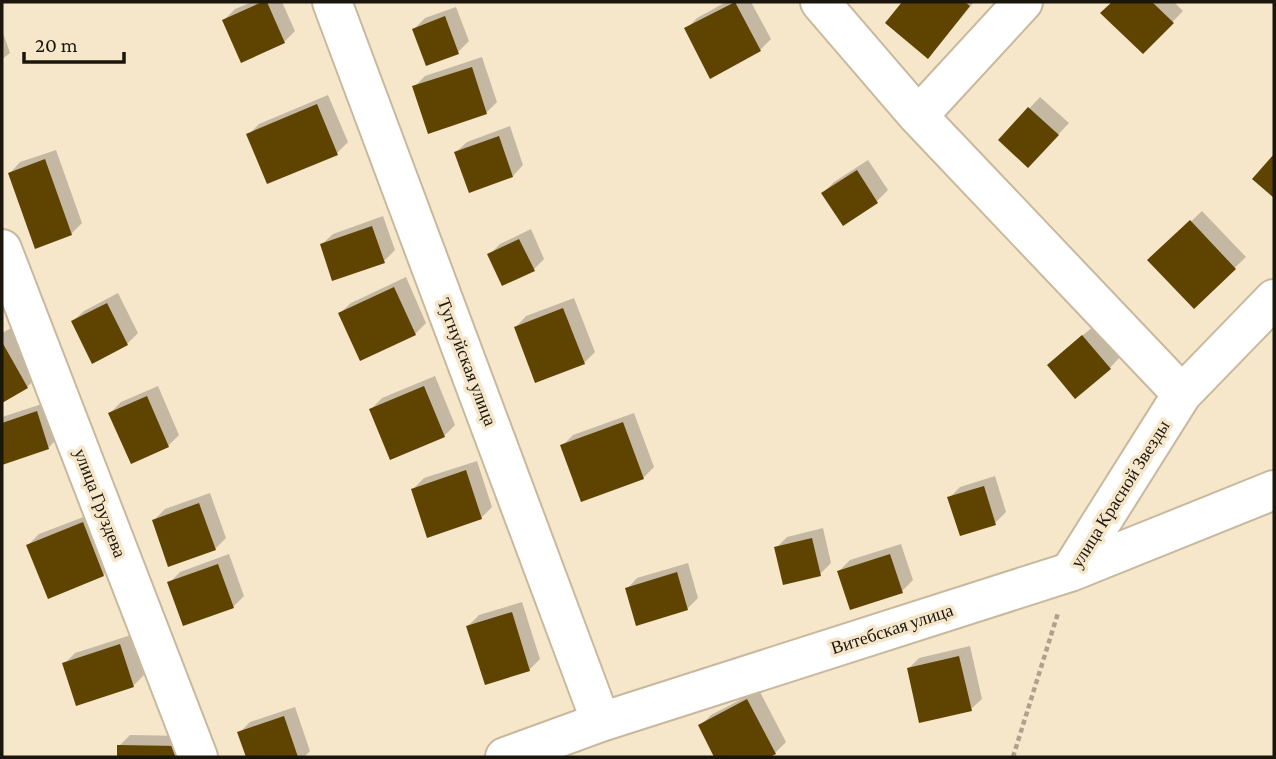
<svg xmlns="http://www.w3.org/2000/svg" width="1276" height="759" viewBox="0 0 1276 759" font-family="'Crimson Pro',serif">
	<rect width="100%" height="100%" fill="#f6e7cb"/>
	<path fill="#0003" d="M252,2h30l13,29 -11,11 -42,18 -18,-40 11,-11z
		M726,2h25l20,37 -11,11 -74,-21 11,-11z
		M904,2h70l-35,43 -52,-22z
		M1114,2h60l9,9 -40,41 -40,-39z
		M456,7l13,34 -11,11 -44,-23 11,-11z
		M2,30l8,23 -8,6z
		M482,57l15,45 -11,11 -72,-26 11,-11z
		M328,95l20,47 -11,11 -69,29 -20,-47 11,-11z
		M1040,97l29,26 -30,32 -39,-15z
		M510,126l13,39 -10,11 -57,-24 11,-10z
		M56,150l26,73 -11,11 -61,-61 10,-11z
		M868,160l20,30 -11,11 -34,23 -20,-31 11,-11z
		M1202,211l44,46 -52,50 -33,-57z
		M383,216l12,34 -11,11 -62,-17 11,-10z
		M531,229l13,30 -10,10 -45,-14 11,-11z
		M406,277l20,46 -11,11 -75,-21 11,-10z
		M118,293l20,40 -11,11 -54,-23 11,-10z
		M574,298l21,54 -11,11 -68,-36 10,-11z
		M1094,326l26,31 -10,11 -50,-14z
		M11,328l27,48 -11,11 -25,14v-68z
		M435,376l20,49 -11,11 -73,-27 11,-11z
		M158,386l21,49 -11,11 -58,-33 11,-11z
		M48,402l11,35 -10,10 -47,16v-46z
		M634,413l20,54 -11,11 -81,-32 11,-11z
		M477,461l15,46 -11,11 -68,-29 11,-11z
		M995,476l11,36 -11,11 -46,-25 11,-11z
		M210,493l16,45 -11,11 -61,-29 11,-11z
		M94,513l20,51 -11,11 -75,-30 11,-11z
		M823,528l8,35 -11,11 -44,-26 11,-11z
		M901,544l12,36 -11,11 -63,-20 11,-11z
		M229,554l15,42 -11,11 -64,-24 11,-11z
		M688,563l10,35 -11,11 -60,-20 10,-11z
		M522,602l18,57 -11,11 -61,-44 11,-11z
		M131,635l13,40 -11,11 -69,-22 11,-11z
		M970,646l12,53 -11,10 -63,-40 11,-11z
		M759,690l27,52 -11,11 -8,4h-51l-16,-31 11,-11z
		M295,707l15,44 -6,6h-57l-8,-24 11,-11z
		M130,735l59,1v21h-70v-11z"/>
	<path fill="#5e4301" d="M262,2h5l18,41 -44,20 -19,-43z
		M735,2l26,49 -51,28 -26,-51z
		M902,2h63l5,4 -42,53 -43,-36z
		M1112,2h40l22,21 -31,31 -43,-41z
		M445,16l14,38 -33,12 -14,-37z
		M472,67l15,47 -59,20 -16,-48z
		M317,104l21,51 -71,29 -21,-50z
		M1028,107l31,28 -31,33 -30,-28z
		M499,136l14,41 -44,16 -15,-41z
		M1274,154v44l-22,-19z
		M45,159l27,76 -37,14 -27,-76z
		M857,170l21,33 -35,23 -22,-33z
		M1190,220l46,49 -42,40 -47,-49z
		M372,226l13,37 -53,18 -12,-37z
		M519,239l16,32 -33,15 -15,-32z
		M394,287l22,48 -56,26 -22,-48z
		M107,303l21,42 -36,19 -21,-43z
		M563,308l22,56 -50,19 -21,-56z
		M1082,335l29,34 -36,30 -28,-34z
		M2,342l26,46 -26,15z
		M424,386l21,51 -55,23 -21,-51z
		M147,396l22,51 -38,17 -23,-51z
		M37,411l12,38 -47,16v-42z
		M623,422l21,57 -63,23 -21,-57z
		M466,470l16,49 -55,19 -16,-49z
		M984,486l12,39 -36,11 -13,-39z
		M199,503l17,47 -48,17 -16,-47z
		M83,522l21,54 -56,23 -22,-54z
		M812,538l9,38 -38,9 -9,-38z
		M890,554l13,39 -53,17 -13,-39z
		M218,564l16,44 -51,18 -16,-44z
		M677,572l11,38 -52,16 -11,-38z
		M512,612l18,59 -45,14 -19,-59z
		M120,644l14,43 -58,19 -14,-43z
		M959,656l13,55 -53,12 -12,-55z
		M747,699l29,55 -6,3h-56l-16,-32z
		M284,716l14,41h-52l-9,-25z
		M117,745l62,1v11h-62z"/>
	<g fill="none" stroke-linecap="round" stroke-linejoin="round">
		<defs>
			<path id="minor" d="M332,2l269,720
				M820,2l98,114 264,278
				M918,116l105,-114
				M2,249l196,508
				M1070,572l112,-178 92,-95
				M505,757l96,-35 469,-150 204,-82"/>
		</defs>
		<use href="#minor" stroke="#c8b99e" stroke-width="42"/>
		<path stroke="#aea28c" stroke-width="4.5" stroke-dasharray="5 3.5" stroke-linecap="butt" d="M1013,757l45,-144"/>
		<use href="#minor" stroke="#fff" stroke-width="38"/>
	</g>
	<g text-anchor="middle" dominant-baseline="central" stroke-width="7" stroke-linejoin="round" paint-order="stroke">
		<g font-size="18" fill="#1b160c" stroke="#f6e7cb">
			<text transform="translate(467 362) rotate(69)">Тугнуйская улица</text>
			<text transform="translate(1120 494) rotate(-58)">улица Красной Звезды</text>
			<text transform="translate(100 503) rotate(69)">улица Груздева</text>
			<text transform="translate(892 629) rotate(-18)">Витебская улица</text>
		</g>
	</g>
	<rect width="1276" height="759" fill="none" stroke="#1b160c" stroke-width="7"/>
	<path d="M24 52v10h100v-10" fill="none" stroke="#1b160c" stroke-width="3.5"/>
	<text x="35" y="52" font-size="21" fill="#1b160c" stroke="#f6e7cb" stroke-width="5" paint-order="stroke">20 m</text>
</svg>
